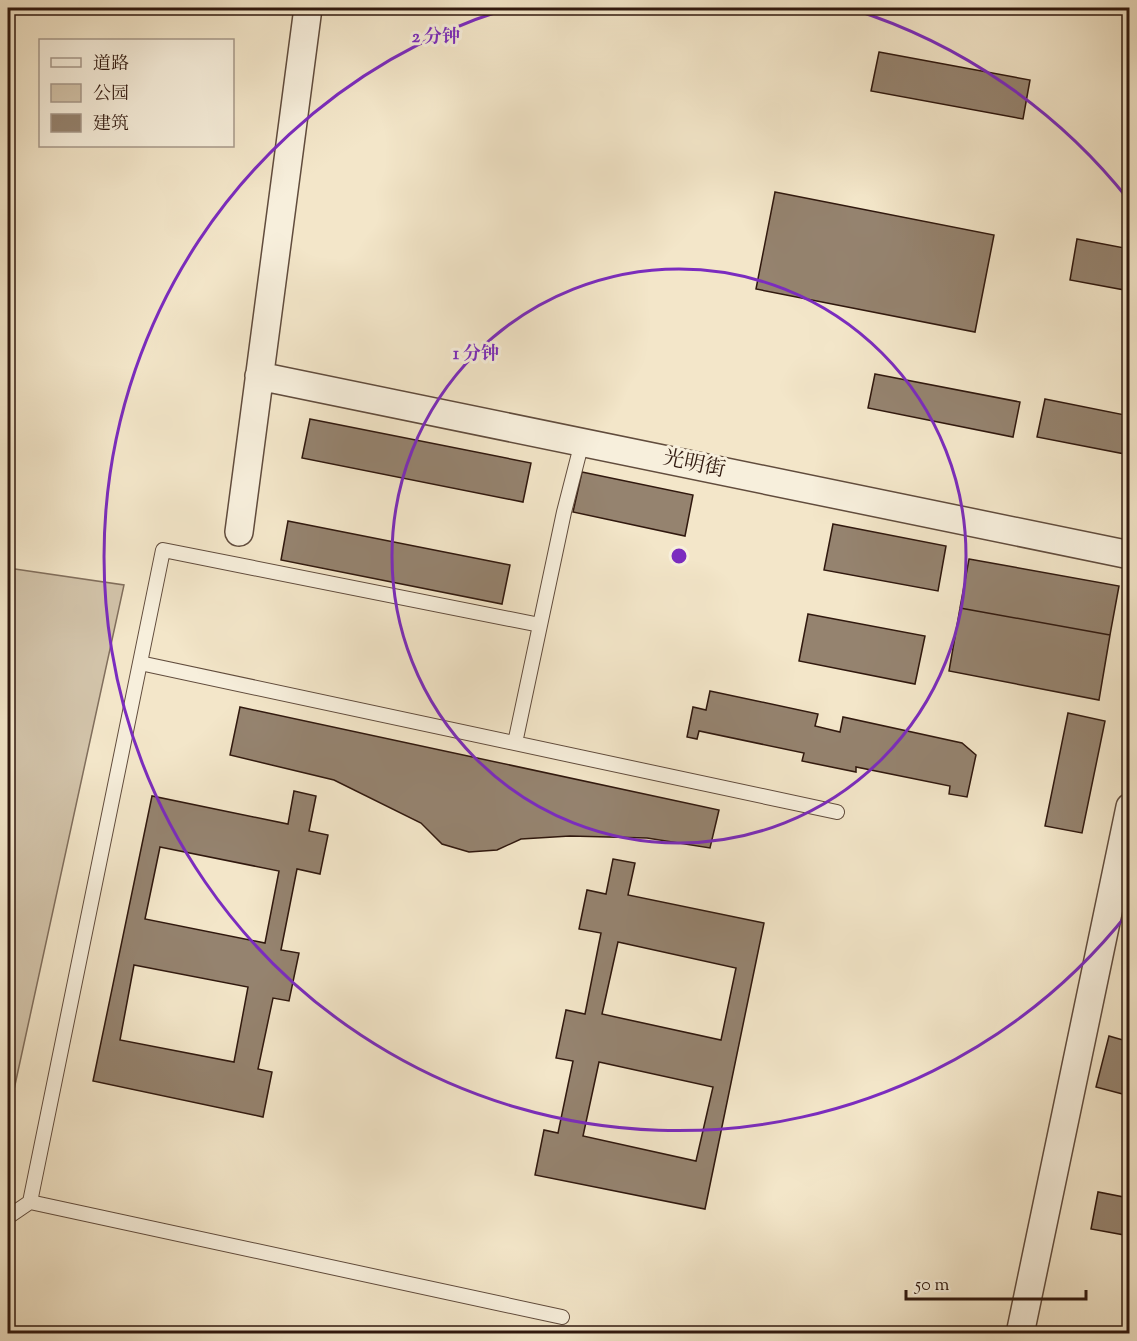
<svg xmlns="http://www.w3.org/2000/svg" width="1137" height="1341" viewBox="0 0 1137 1341" font-family="'Sorts Mill Goudy','Noto Serif SC',serif">
	<rect width="100%" height="100%" fill="#f3e6c9"/>
	<filter id="stains"><feTurbulence type="fractalNoise" baseFrequency=".00333" numOctaves="4"/><feColorMatrix values="0 0 0 0 .2 0 0 0 0 .09 0 0 0 0 .02 0 0 0 .5 -.17"/></filter>
	<radialGradient id="worn" r=".72"><stop offset=".6" stop-color="#630" stop-opacity="0"/><stop offset="1" stop-color="#630" stop-opacity=".3"/></radialGradient>
	<path fill="#d2c3a9" stroke="#816e5c" stroke-width="1.5" d="M8,568l116,17 -116,532z"/>
	<path fill="#95836f" stroke="#30180e" stroke-width="1.5" fill-rule="evenodd" d="M879,52l151,28 -7,39 -152,-28z
		M775,192l219,43 -19,97 -219,-43z
		M1077,239l53,10v42l-60,-11z
		M875,374l145,28 -7,35 -145,-29z
		M1045,399l85,17v39l-93,-18z
		M310,419l221,44 -8,39 -221,-44z
		M582,472l111,23 -8,41 -112,-24z
		M288,521l222,44 -8,39 -221,-44z
		M833,524l113,22 -8,45 -114,-21z
		M969,559l150,27 -9,49 -150,-27z
		M960,608l150,27 -11,65 -150,-29z
		M808,614l117,22 -10,48 -116,-23z
		M710,691l108,23 -3,12 25,6 3,-15 119,26 14,12 -9,42 -18,-3 1,-8 -94,-19v5l-54,-11 2,-8 -105,-22 -2,8 -10,-2 6,-30 13,3z
		M240,707l479,103 -9,38 -63,-10 -77,-2 -49,3 -24,11 -28,2 -27,-8 -21,-21 -87,-43 -104,-25z
		M1068,713l37,8 -23,112 -37,-7z
		M294,791l22,5 -7,35 19,4 -8,39 -23,-5 -16,81 18,3 -10,48 -16,-3 -15,71 14,3 -9,45 -170,-36 59,-285 136,28zM160,847l119,24 -14,72 -120,-24zM134,965l114,22 -14,75 -114,-22z
		M613,859l22,4 -7,32 136,28 -59,286 -170,-34 9,-45 14,3 15,-72 -17,-3 10,-48 19,4 16,-81 -22,-4 8,-39 19,4zM618,942l118,26 -15,72 -119,-26zM599,1062l114,25 -17,74 -113,-25z
		M1109,1036l21,6v54l-34,-9z
		M1125,1187h5v49l-39,-7 7,-37 26,5z"/>
	<g fill="none" stroke-linecap="round" stroke-linejoin="round">
		<defs>
			<path id="lane" d="M140,663l697,149
				M515,743l49,-231 18,-70
				M30,1202l133,-652 377,75
				M8,1217l22,-15 532,115"/>
			<path id="street" d="M259,376l871,179
				M239,532l69,-524
				M1020,1334l110,-527"/>
		</defs>
		<use href="#lane" stroke="#614c3d" stroke-width="16"/>
		<use href="#street" stroke="#614c3d" stroke-width="30"/>
		<use href="#lane" stroke="#f7efdc" stroke-width="14"/>
		<use href="#street" stroke="#f7efdc" stroke-width="27"/>
	</g>
	<g fill="none" stroke="#7b2cbf" stroke-width="3">
		<circle cx="679" cy="556" r="287"/>
		<path d="M1128 913A574 574 0 1 1 506 9M852 9A574 574 0 0 1 1128 199"/>
	</g>
	<g text-anchor="middle" dominant-baseline="central" stroke-width="6" stroke-linejoin="round" paint-order="stroke">
		<g font-size="21" fill="#30180e" stroke="#f7efdc">
			<text transform="translate(694 465) rotate(12)">光明街</text>
		</g>
	</g>
	<circle cx="679" cy="556" r="9" fill="#7b2cbf" stroke="#f7efdc" stroke-width="3"/>
	<g font-size="18" text-anchor="middle" font-weight="bold" fill="#7b2cbf" stroke="#f7efdc" stroke-width="6" stroke-linejoin="round" paint-order="stroke">
		<text x="436" y="42">2 分钟</text>
		<text x="476" y="359">1 分钟</text>
	</g>
	<rect width="1137" height="1341" fill="none" stroke="#f3e6c9" stroke-width="30"/>
	<rect x="9" y="9" width="1119" height="1323" fill="none" stroke="#30180e" stroke-width="3"/>
	<rect x="15" y="15" width="1107" height="1311" fill="none" stroke="#30180e" stroke-width="1.5"/>
	<rect x="39" y="39" width="195" height="108" fill="#f7efdc" stroke="#a7998a" stroke-width="1.5"/>
	<rect x="51" y="58" width="30" height="9" fill="#f7efdc" stroke="#a7998a" stroke-width="1.5"/>
	<text x="93" y="69" font-size="18" fill="#30180e">道路</text>
	<rect x="51" y="84" width="30" height="18" fill="#d2c3a9" stroke="#a7998a" stroke-width="1.5"/>
	<text x="93" y="99" font-size="18" fill="#30180e">公园</text>
	<rect x="51" y="114" width="30" height="18" fill="#95836f" stroke="#a7998a" stroke-width="1.5"/>
	<text x="93" y="129" font-size="18" fill="#30180e">建筑</text>
	<path d="M906 1290v9h180v-9" fill="none" stroke="#30180e" stroke-width="3"/>
	<text x="915" y="1290" font-size="18" fill="#30180e" stroke="#f7efdc" stroke-width="4.5" paint-order="stroke">50 m</text>
	<rect width="100%" height="100%" filter="url(#stains)"/>
	<rect width="100%" height="100%" fill="url(#worn)"/>
</svg>
